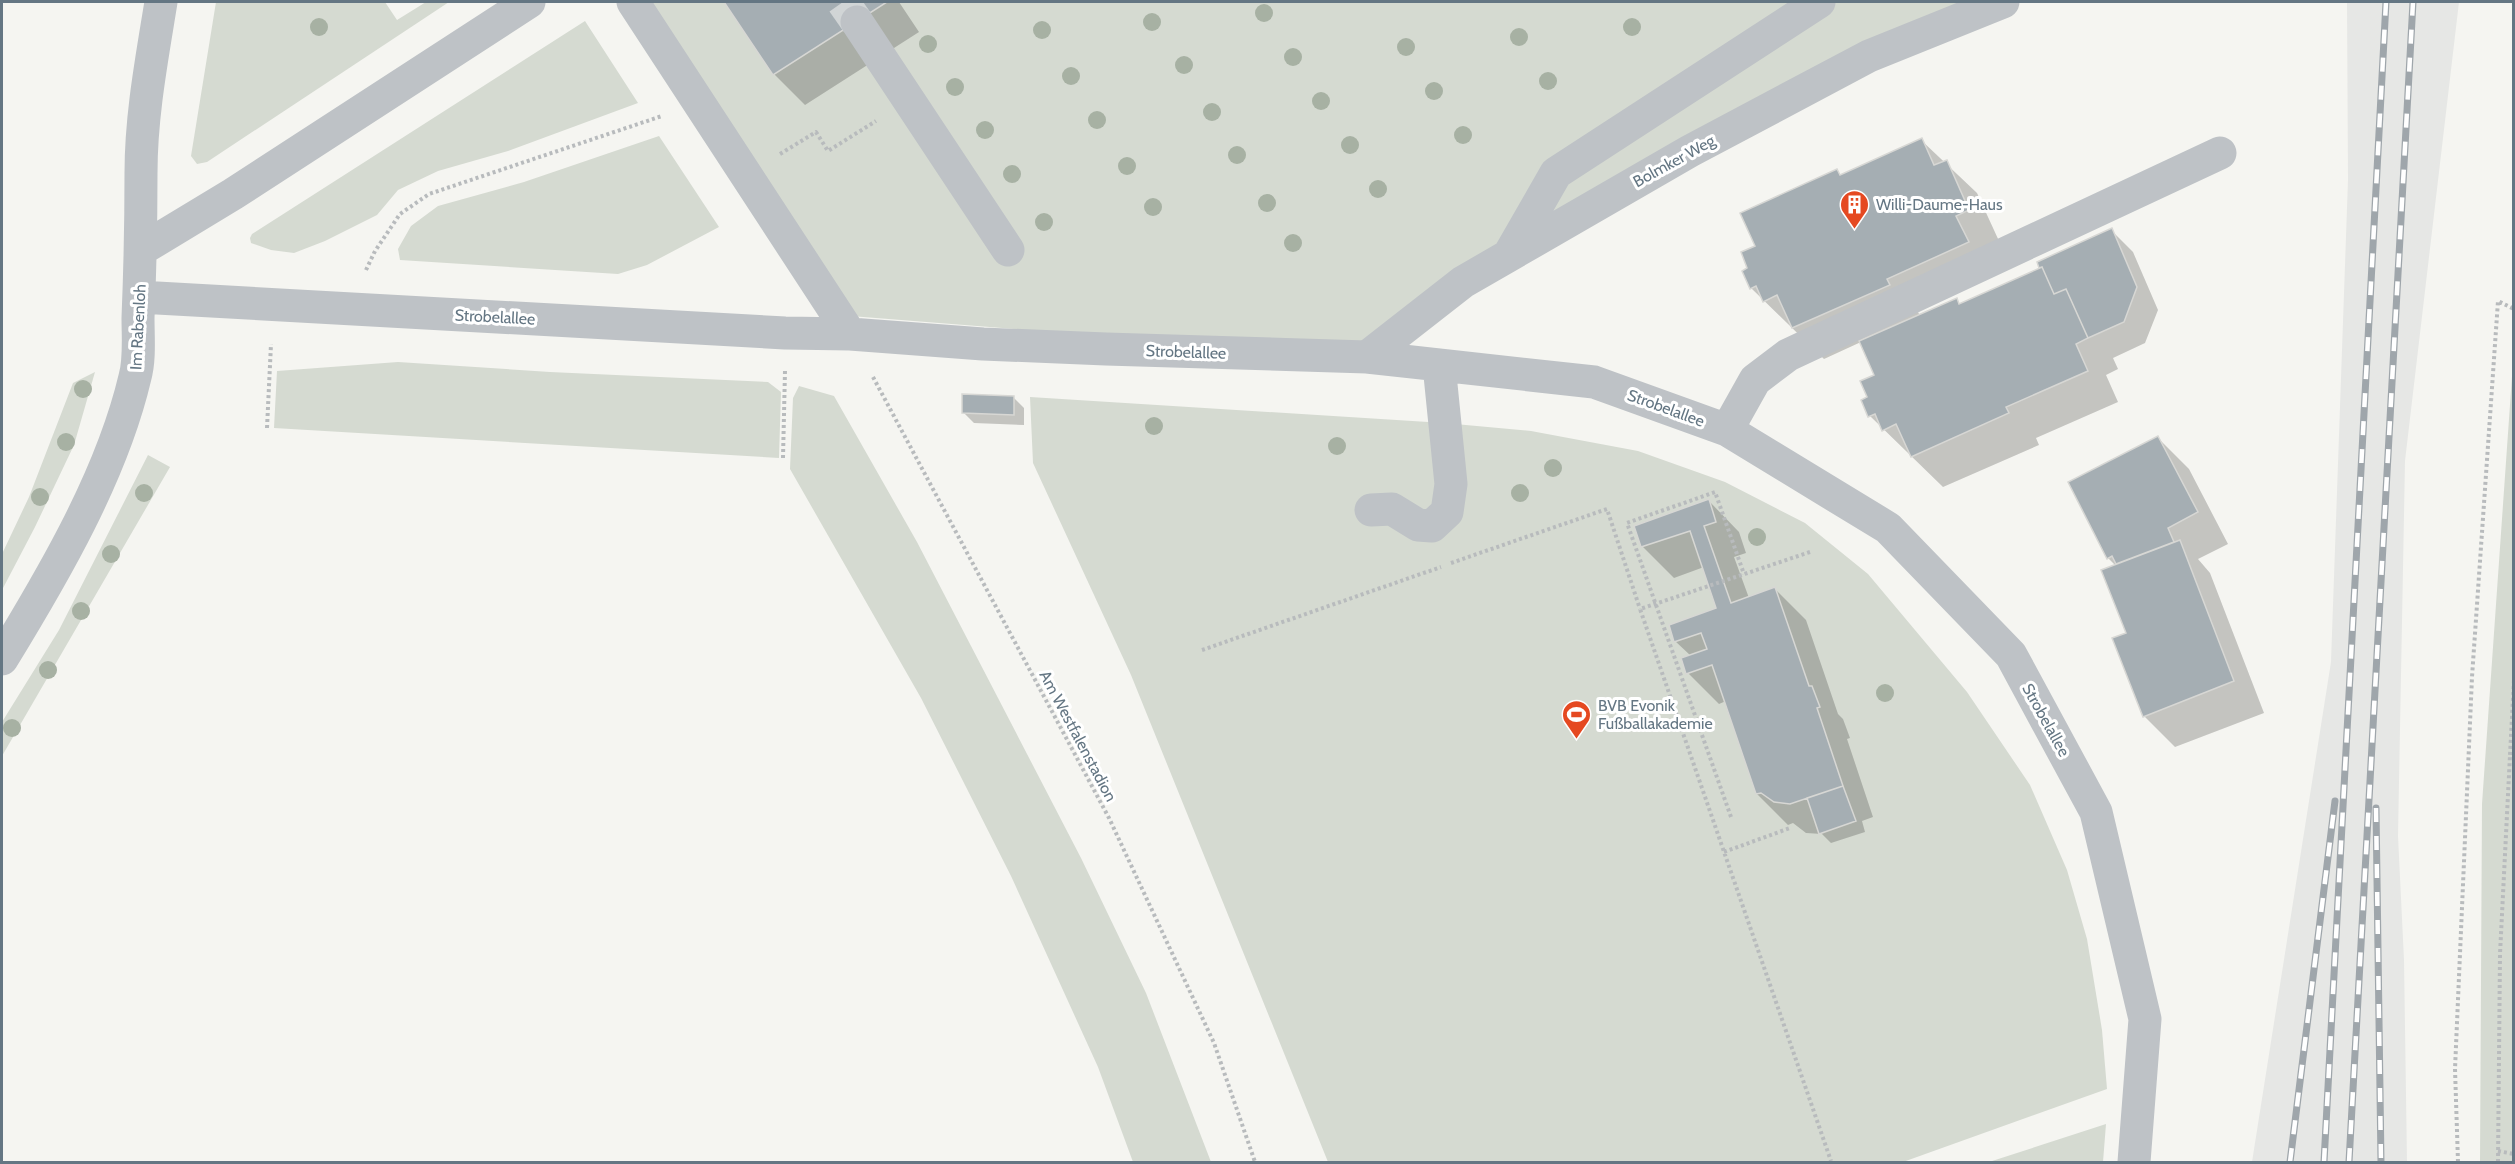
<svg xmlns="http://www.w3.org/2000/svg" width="2515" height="1164" viewBox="0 0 2515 1164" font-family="Cabin,sans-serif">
	<rect width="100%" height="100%" fill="#f5f5f1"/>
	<path fill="#e6e7e5" d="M2347,2h112l-54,459 -7,375 6,124 3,202h-155l79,-500 17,-482z"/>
	<path fill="#d5dad1" d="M216,2h169l12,18 29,-18h23l-242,160 -10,2 -6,-8z
		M636,2h1370l-176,74 -463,281 -529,-42z
		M585,21l53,82 -130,48 -70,20 -40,19 -21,25 -52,26 -31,12 -23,-3 -20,-7 -1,-5 2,-4z
		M659,136l60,91 -72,38 -29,9 -218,-14 -2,-11 13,-23 27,-20 86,-24z
		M398,362l152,10 218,10 13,10 -2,66 -505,-30 3,-57z
		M2513,362l1,800h-34l2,-358z
		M95,372l-21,73 -39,82 -33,63v-36l27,-57 44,-114z
		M799,386l35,10 83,146 164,316 65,135 65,169h-78l-35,-95 -87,-191 -90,-178 -131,-229 3,-71z
		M1030,397l414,26 87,8 107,20 87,31 80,41 63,51 99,118 63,93 37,85 20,69 15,91 5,59 -204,73h-575l-197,-487 -98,-212z
		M148,455l22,12 -168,289v-34l57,-92z
		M2106,1124l-3,38h-114z"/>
	<path fill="#0003" d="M726,2h173l20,30 -114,73 -31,-31z
		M1921,140l56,53 22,48 -82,69 3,6 36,-16 5,5 80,-36 -2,-6 72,-33 22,22 25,58 -13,33 -32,15 5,11 -12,6 12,27 -82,36 3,7 -96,42 -73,-71v-18l6,-23 -15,-33 -37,17 -73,-71 -2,-19 8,-22 80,-76 5,5z
		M1014,398l10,10v17l-50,-2 -11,-11z
		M2158,438l31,31 39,75 -30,15 12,14 54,140 -89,34 -31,-31 -28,-150 -8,-8z
		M1709,501l30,31 7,21 -12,4 15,41 26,-9 31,31 32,94 5,5 7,19 -3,1 26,78 -11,4 3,11 -34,11 -9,-9 -16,-1 -13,-10 -5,2 -31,-31 -31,-93 -7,3 -31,-31 3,-17 -16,-15 43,-32 -14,-42 -30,11 -31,-31 -7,-20z"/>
	<path fill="#a5aeb3" stroke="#d7d7d4" stroke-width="1.5" d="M724,2h163l-114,73z
		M1922,138l12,27 13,-5 22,50 -13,6 13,26 -82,37 3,6 -98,43 -15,-33 -14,7 -7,-16 -6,3 -8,-18 5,-3 -6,-16 14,-6 -15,-33 97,-44 3,6z
		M2112,228l25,59 -13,35 -36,16 -22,-49 -12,5 -12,-27 -3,1 -2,-6z
		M2042,267l12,27 12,-5 22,49 -12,6 12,27 -82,36 3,6 -98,44 -15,-33 -14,7 -7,-17 -7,3 -7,-17 6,-3 -7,-16 14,-6 -15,-34 98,-43 2,6z
		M962,394l52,2v19l-52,-2z
		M2158,436l40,76 -30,16 6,14 -58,22 -4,-8 -5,3 -39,-77z
		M1709,499l7,23 -12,4 27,77 44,-16 34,99h3l8,21 -3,1 26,78 -53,18 -16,-2 -13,-9 -5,1 -44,-129 -26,9 -5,-16 26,-9 -6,-16 -27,9 -5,-17 47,-17 -26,-77 -49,16 -7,-21z
		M2180,540l54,141 -91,36 -31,-79 14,-5 -25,-63z
		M1843,786l13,35 -37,13 -12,-36z"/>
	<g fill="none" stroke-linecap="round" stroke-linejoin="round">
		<path stroke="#d1d5d6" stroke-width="33" stroke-dasharray="33 16" stroke-linecap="butt" d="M843,2l14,20"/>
		<path stroke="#b8bbbd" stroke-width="4" stroke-dasharray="3 3" stroke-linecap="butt" d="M780,154l36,-22 12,19 48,-30
			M366,270l9,-19 25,-37 29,-20 233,-78
			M873,377l236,441 105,225 41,119
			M267,428l4,-84
			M783,458l2,-87
			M1810,552l-170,57 191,552
			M1451,563l156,-54 33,100
			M1202,650l239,-83
			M2514,680l-4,75 4,2
			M1731,817l-104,-294 88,-31 29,82
			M1724,852l66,-24
			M2498,1151l16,3
			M2458,1162l-3,-93 17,-392 26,-376 16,8
			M2498,1162l2,-208 10,-199"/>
		<path stroke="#bec2c6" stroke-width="33" d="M633,2l217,332
			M857,22l151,228
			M142,249l91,-55 296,-192
			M1509,255l47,-82 263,-171
			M139,297l646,36 65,1 133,10 123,5 261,8 227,25 133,48 161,98 123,127 85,157 49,207 -11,143
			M1367,357l96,-75 227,-131 179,-95 134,-54
			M1727,430l28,-50 33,-25 432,-202
			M1371,510l21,-1 26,16 14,1 15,-14 4,-28 -12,-119
			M2,659c52,-85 110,-184 133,-282 5,-18 3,-40 3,-59 2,-48 3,-97 3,-145 0,-58 11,-115 20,-171"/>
		<defs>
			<path id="rail" d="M2376,808l5,354
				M2290,1162l45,-361
				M2324,1162l62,-1160
				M2349,1162l64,-1160"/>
		</defs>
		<use href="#rail" stroke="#9fa6ab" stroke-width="7"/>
		<use href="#rail" stroke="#fff" stroke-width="4.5" stroke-dasharray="14" stroke-linecap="butt"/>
	</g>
	<g fill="#a7b1a3">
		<circle cx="1264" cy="13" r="9"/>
		<circle cx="1152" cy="22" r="9"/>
		<circle cx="319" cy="27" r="9"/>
		<circle cx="1632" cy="27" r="9"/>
		<circle cx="1042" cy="30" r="9"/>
		<circle cx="1519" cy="37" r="9"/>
		<circle cx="928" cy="44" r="9"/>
		<circle cx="1406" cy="47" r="9"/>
		<circle cx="1293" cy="57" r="9"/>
		<circle cx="1184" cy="65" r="9"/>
		<circle cx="1071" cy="76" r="9"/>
		<circle cx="1548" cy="81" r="9"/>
		<circle cx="955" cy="87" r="9"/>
		<circle cx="1434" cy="91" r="9"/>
		<circle cx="1321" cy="101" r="9"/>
		<circle cx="1212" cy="112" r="9"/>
		<circle cx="1097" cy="120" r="9"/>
		<circle cx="985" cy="130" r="9"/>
		<circle cx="1463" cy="135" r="9"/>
		<circle cx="1350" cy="145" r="9"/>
		<circle cx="1237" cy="155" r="9"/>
		<circle cx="1127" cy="166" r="9"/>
		<circle cx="1012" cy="174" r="9"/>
		<circle cx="1378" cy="189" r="9"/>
		<circle cx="1267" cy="203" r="9"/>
		<circle cx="1153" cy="207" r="9"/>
		<circle cx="1044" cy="222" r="9"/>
		<circle cx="1293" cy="243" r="9"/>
		<circle cx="83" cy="389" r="9"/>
		<circle cx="1154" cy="426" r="9"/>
		<circle cx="66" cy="442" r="9"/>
		<circle cx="1337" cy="446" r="9"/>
		<circle cx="1553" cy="468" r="9"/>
		<circle cx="144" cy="493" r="9"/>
		<circle cx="1520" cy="493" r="9"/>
		<circle cx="40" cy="497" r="9"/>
		<circle cx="1757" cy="537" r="9"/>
		<circle cx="111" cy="554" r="9"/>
		<circle cx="81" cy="611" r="9"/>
		<circle cx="48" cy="670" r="9"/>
		<circle cx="1885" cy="693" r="9"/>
		<circle cx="12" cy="728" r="9"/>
	</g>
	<defs>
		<symbol id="building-pin" viewBox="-11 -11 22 30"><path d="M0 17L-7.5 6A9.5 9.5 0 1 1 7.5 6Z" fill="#e54921" stroke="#fff"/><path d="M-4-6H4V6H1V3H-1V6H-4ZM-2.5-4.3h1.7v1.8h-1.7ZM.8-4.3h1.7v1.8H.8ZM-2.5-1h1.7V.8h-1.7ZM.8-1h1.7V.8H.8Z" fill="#fff"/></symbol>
		<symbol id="stadium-pin" viewBox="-11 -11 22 30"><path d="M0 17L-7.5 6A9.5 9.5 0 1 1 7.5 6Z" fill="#e54921" stroke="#fff"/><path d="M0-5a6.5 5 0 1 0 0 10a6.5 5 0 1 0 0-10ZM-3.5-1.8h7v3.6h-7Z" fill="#fff"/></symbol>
	</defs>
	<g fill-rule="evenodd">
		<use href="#building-pin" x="1838" y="188" width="33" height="45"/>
		<use href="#stadium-pin" x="1560" y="698" width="33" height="45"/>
	</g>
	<g text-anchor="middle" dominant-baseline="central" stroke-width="6" stroke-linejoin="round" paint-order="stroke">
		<g font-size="16" fill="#647683" stroke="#fff">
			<text transform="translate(1674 161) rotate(-29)">Bolmker Weg</text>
			<text transform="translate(495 317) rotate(3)">Strobelallee</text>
			<text transform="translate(138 327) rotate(-87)">Im Rabenloh</text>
			<text transform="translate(1186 352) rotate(2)">Strobelallee</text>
			<text transform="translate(1666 408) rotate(20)">Strobelallee</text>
			<text transform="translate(2046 720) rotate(61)">Strobelallee</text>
			<text transform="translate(1078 736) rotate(62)">Am Westfalenstadion</text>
		</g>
		<g font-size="16" fill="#647683" stroke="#fff" text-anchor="start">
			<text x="1876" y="204">Willi-Daume-Haus</text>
			<text x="1598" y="705">BVB Evonik<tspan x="1598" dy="18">Fußballakademie</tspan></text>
		</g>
	</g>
	<rect width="2515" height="1164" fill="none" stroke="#647683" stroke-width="6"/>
</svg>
